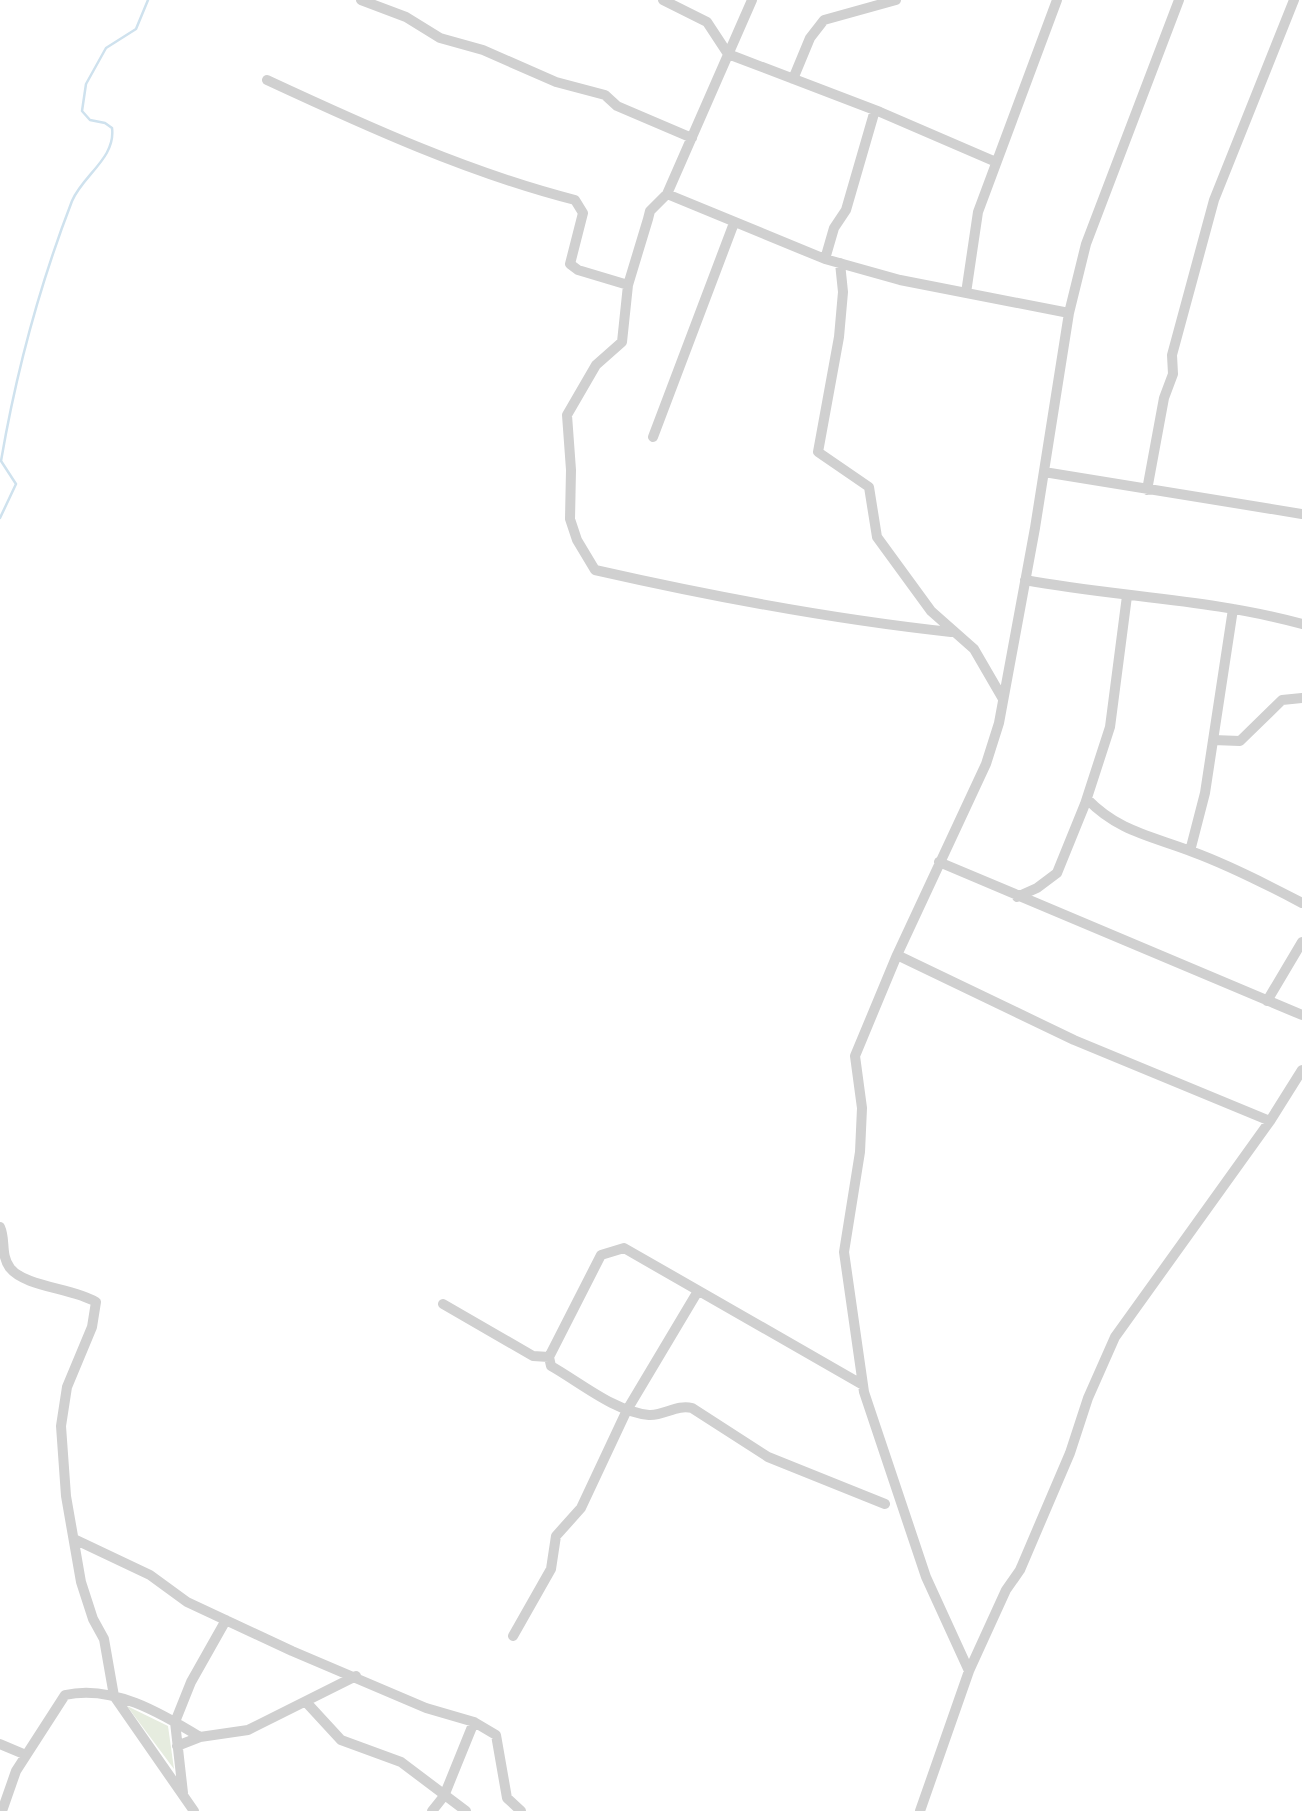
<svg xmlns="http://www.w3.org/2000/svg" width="1302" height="1811" viewBox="0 0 1302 1811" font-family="Arial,sans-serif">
	<rect width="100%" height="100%" fill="#fff"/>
	<path fill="#e6ecdf" d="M127,1706l41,20 6,43z"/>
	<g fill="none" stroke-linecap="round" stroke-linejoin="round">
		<path stroke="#cfe2ee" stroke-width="2.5" d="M0,518l16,-34 -15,-23c15,-88 39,-177 71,-260 11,-26 44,-43 40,-73l-7,-5 -15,-3 -8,-9 4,-27 20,-36 30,-19 12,-29"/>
		<path stroke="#d0d0d0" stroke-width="10" d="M361,0l45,17 34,21 43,12 73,32 49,13 12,11 75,32
			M663,0l44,22 21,32 152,58 116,50
			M752,0l-85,194 -17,17 -2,8 -20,66 -6,57 -26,23 -29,50 4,55 -1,49 7,21 18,30c119,27 236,49 356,62
			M793,79l17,-41 14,-18 72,-20
			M267,80c99,46 202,93 308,120l8,13 -13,51 8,6 50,15
			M667,194l158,65 75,21 169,33
			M825,259l9,-31 12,-18 29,-100
			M840,263l3,29 -4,45 -21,115 51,35 8,50 54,74 43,38 29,50
			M966,293l12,-81 79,-212
			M653,437l81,-214
			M1044,472l258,42
			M1147,490l17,-92 9,-24 -1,-19 42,-155 80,-200
			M1025,580c91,17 187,19 277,44
			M1213,740l27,1 42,-41 20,-2
			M1087,799c32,33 65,37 106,53 38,14 73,32 109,51
			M1190,851l15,-58 28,-184
			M939,862l363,153
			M1017,897l20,-9 20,-15 28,-69 25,-77 17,-131
			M897,955l177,85 196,81
			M1267,1001l35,-59
			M0,1227c6,13 0,27 10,41 15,19 62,20 86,34l-4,25 -25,60 -6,39 5,70 15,86 12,37 11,20 10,57 80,115
			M443,1304l90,52 16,1
			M863,1385l-239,-137 -23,7 -52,102 2,9c30,17 64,46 98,49 15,1 28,-11 43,-7l76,49 117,47
			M74,1539l76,36 37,27 105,49 134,57 48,14 22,13 11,63 14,13
			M513,1636l38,-67 5,-33 25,-28 46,-98 71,-119
			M969,1671l-43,-94 -62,-185 -20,-140 16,-100 2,-44 -7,-52 42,-101 89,-191 13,-41 36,-195 34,-215 17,-69 93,-244
			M306,1702l35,38 60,22 65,49
			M0,1744l26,11
			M177,1746l23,-9 48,-7 108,-54
			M183,1793l-8,-71 16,-40 35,-62
			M2,1811l14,-40 49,-76c47,-11 96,18 135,42
			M432,1811l12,-15 30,-74
			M920,1811l49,-140 37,-81 14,-20 50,-117 18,-55 27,-61 155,-216 32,-51"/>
	</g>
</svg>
